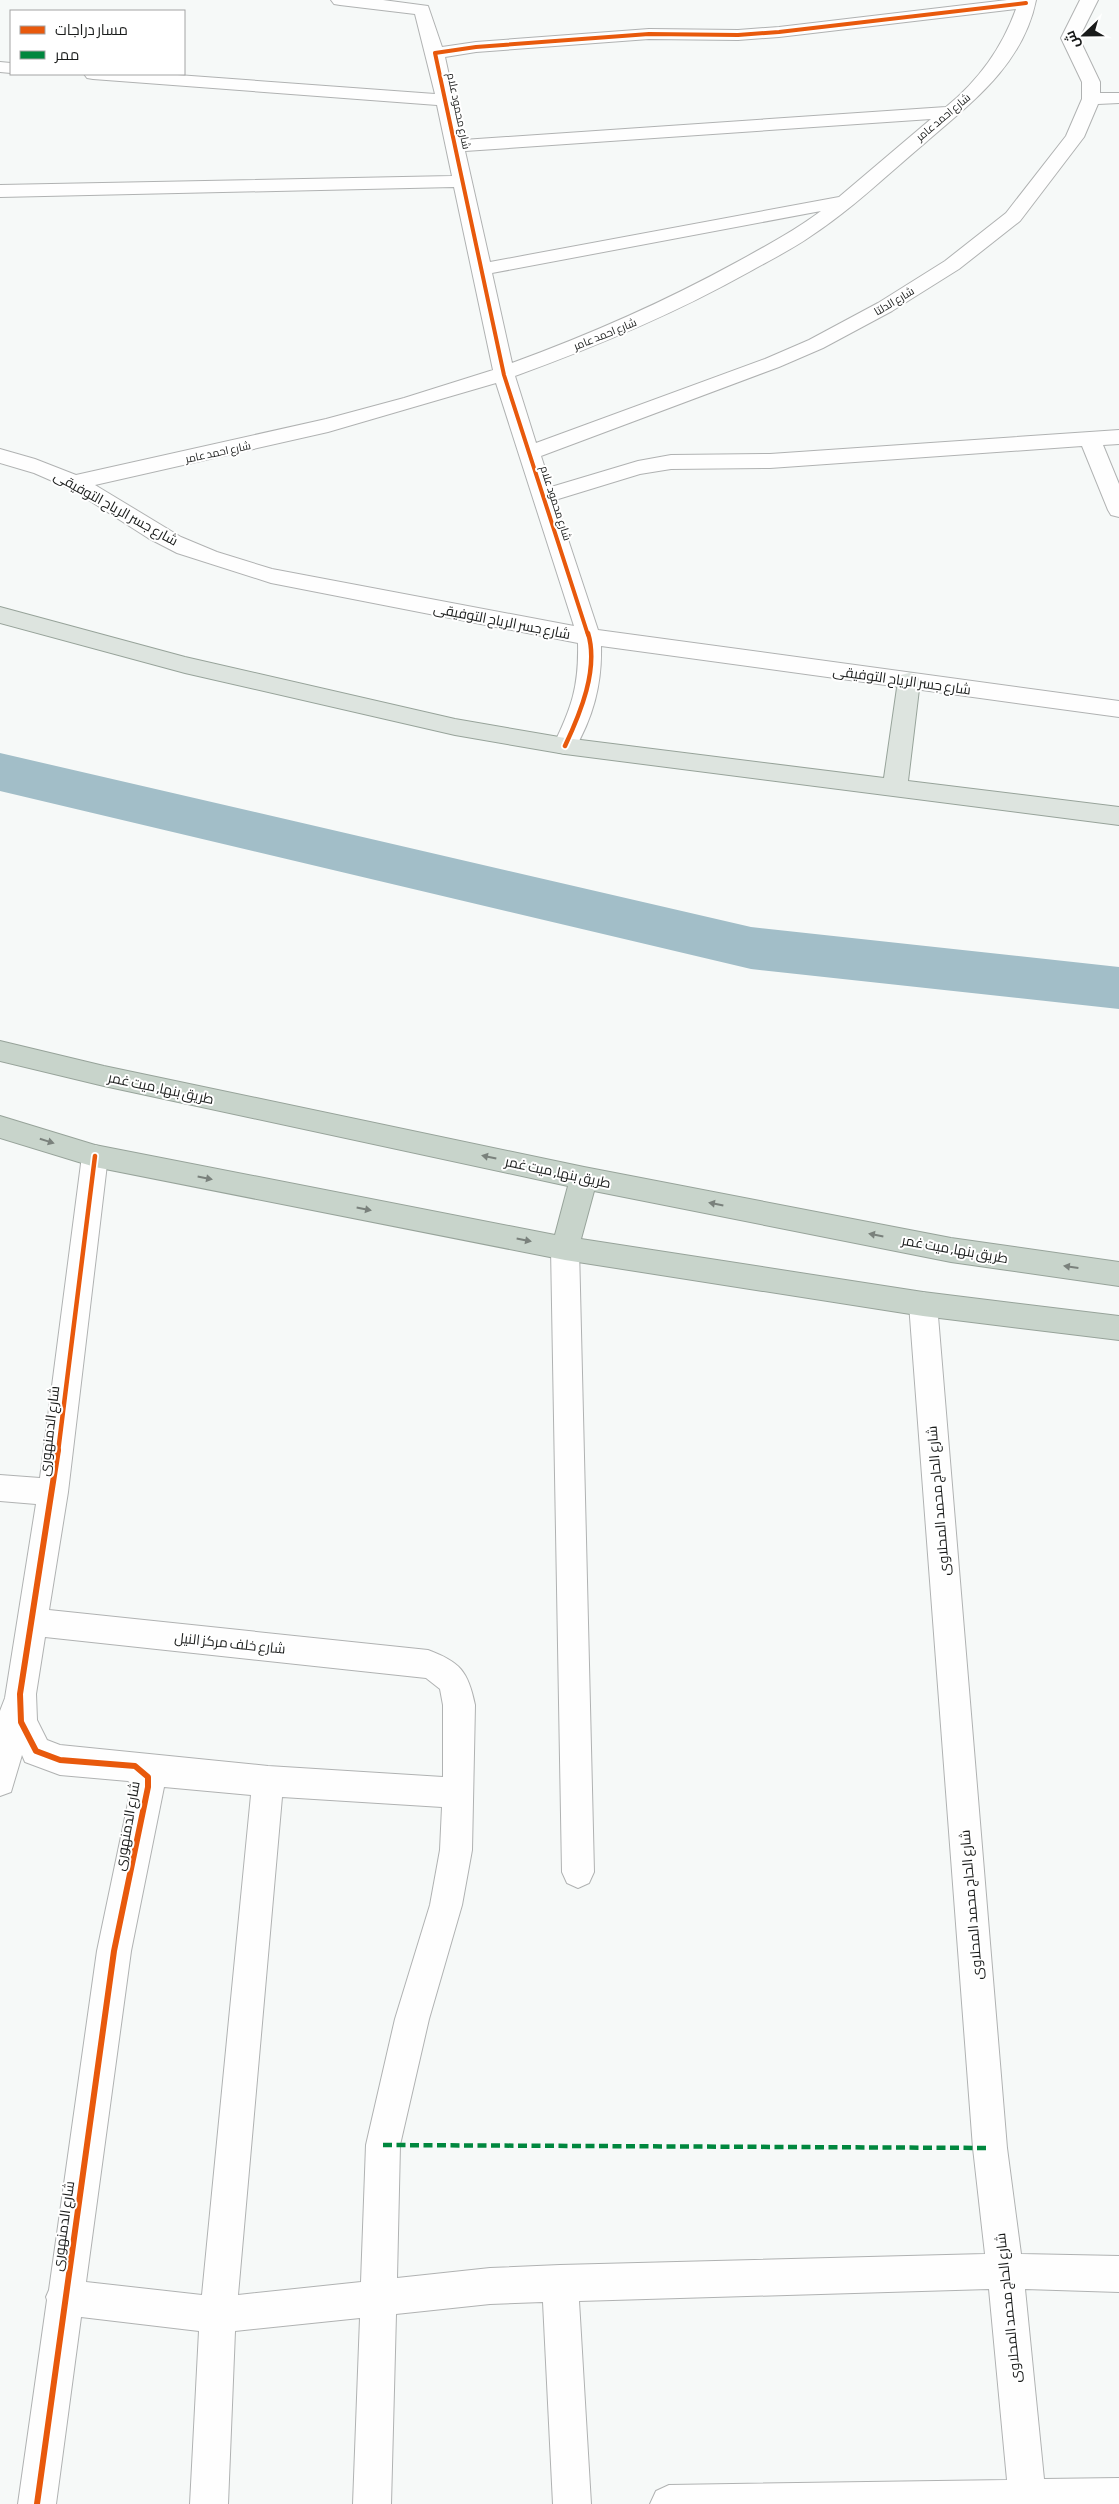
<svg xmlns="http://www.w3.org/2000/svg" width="1119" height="2504" viewBox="0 0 1119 2504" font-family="'Asap Condensed',Cairo,sans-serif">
	<rect width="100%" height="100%" fill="#f6f9f8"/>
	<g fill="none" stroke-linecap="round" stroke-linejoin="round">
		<path fill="#a2bec8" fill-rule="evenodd" d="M0,753l751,174 368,40v42l-368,-40 -751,-178z"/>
		<defs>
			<path id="minor" d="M331,0h52l45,6 14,41 34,-5 173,-13 89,1 41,-3 228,-27h29c-13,65 -65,103 -111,143 -38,32 -73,66 -114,93 -20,14 -41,24 -62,36 -75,42 -154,75 -234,104l21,67 229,-84 44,-19 69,-37 67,-42 61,-48 60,-77 16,-37v-17l-21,-44 19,-38h18l-19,38 21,44v11h19v10l-21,1 -14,33 -64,84 -61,48 -67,42 -69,37 -44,19 -238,89 10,31 87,-26 33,-6 99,-1 349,-24v14l-16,1 16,39v33l-8,-2 -3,-5 -26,-64 -312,22 -99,1 -31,5 -85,26 43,130 521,71v16l-518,-71c1,39 -8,72 -28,106l-8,2 -8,-2 -4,-6c19,-39 26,-60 25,-103l-307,-60 -94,-30 -29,-15 -75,-48 -39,-17 -34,-10v-14l35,10 41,16 250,-56 78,-21 89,-28 -39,-183 -454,10v-12l452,-9 -15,-71 -344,-26 -6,-1 -3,-4h80l271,20 -20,-80 -75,-9 -6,-1zM1016,9c-14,39 -38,72 -70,98l-483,33 -18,-83 31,-5 173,-13 89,1 41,-3zM931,119l-92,78 -349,65 -25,-111zM821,211c-27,20 -55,35 -84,51 -73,40 -148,73 -225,101l-20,-90zM496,383l78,243 -302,-57 -55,-17 -36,-15 -86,-52 233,-53z
				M0,62l11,1v10l-11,-1z
				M95,1145l9,3 4,8 -40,336 -19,118 379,40c32,12 40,21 47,55l-3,145 -10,55 -33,114 -29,126 -3,133 93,-10 70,-3 425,-11 -12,-106 -64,-844 4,-8 10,-4 10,4 4,8 70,844 14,106 98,2v36l-94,-3 19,190 75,-1v26h-469l6,-13 13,-6 338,-5 -18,-191 -410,12 12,203h-38l-10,-202 -53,2 -94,10 -5,190h-38l7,-186 -125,13 -7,173h-38l9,-173 -118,-14 -25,187h-38l29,-204 -1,-3 3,-7 48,-339 35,-167 -4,-3 -68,-6 -35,-13 -3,-7 -11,37 -11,4v-85l5,-13 31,-194 -36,-3v-26l40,3 42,-322 4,-8zM45,1637l381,41 14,11 3,16v72l-175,-11 -208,-21 -13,-5 -10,-20 -1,-26zM164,1787l87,8 -49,500 -116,-13 45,-331zM282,1797l160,10 -2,43 -10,55 -35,114 -29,126 -5,137 -123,13z
				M565,1236l10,4 4,8 15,624 -5,11 -11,5 -11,-5 -5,-11 -11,-624 4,-8z"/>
			<path id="major" d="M0,607l185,50 270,62 110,19 319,40 14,-97 3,-6 8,-2 8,2 3,6 -12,100 211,26v18l-554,-71 -110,-19 -270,-62 -185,-50z"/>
			<path id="highway" d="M0,1041l104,25 480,101 367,71 168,24v24l-168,-24 -357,-71 -13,48 342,53 196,24v24l-196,-24 -358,-56 -470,-93 -95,-29v-22l95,29 460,90 13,-49 -464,-100 -104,-25z"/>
		</defs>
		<use href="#minor" stroke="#b0b2b2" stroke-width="2"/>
		<use href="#major" stroke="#97a39a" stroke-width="2"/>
		<use href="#highway" stroke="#97a39a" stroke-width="2"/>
		<use href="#minor" fill="#fefefe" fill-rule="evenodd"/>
		<use href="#major" fill="#dde4df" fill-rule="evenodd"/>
		<use href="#highway" fill="#c8d4cb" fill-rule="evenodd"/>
		<path stroke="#00873e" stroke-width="4.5" stroke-dasharray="9 4.5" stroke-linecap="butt" d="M383,2145l607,3"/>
		<defs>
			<path id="cycleway-far2" d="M588,635l-84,-260 -69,-322 41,-6 173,-13 89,1 41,-3 247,-29"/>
			<path id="cycleway-far1" d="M565,746c15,-32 34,-77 23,-113
				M58,1452l37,-296"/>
			<path id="cycleway" d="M37,2504l77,-553 34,-164v-10l-13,-11 -75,-6 -24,-9 -15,-29 -1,-28 38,-244"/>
		</defs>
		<use href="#cycleway-far2" stroke="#fff" stroke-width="6"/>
		<use href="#cycleway-far1" stroke="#fff" stroke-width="8"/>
		<use href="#cycleway" stroke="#fff" stroke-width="9"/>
		<use href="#cycleway-far2" stroke="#e8590c" stroke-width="4"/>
		<use href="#cycleway-far1" stroke="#e8590c" stroke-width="4.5"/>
		<use href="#cycleway" stroke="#e8590c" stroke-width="6"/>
	</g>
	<defs><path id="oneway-solid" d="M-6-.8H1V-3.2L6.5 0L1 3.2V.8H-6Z" transform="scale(1.25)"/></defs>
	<g fill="#7a817c">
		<use href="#oneway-solid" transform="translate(47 1141) rotate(17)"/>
		<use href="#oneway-solid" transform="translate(489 1157) rotate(-168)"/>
		<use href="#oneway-solid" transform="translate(205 1178) rotate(11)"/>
		<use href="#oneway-solid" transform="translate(716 1204) rotate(-169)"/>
		<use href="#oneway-solid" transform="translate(364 1209) rotate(11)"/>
		<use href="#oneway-solid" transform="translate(876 1235) rotate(-169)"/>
		<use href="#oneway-solid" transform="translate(524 1240) rotate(11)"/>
		<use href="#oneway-solid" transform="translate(1071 1267) rotate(-172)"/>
	</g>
	<g text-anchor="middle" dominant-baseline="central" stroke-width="4" stroke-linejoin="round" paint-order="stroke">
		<g font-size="11" fill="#1a1c1b" stroke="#fff">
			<text transform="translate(459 111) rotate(78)">شارع محمود علام</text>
			<text transform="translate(943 117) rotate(-40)">شارع احمد عامر</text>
			<text transform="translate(894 301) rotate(-31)">شارع الدلتا</text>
			<text transform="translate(605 334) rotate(-22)">شارع احمد عامر</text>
			<text transform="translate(218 452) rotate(-12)">شارع احمد عامر</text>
			<text transform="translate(556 503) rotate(72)">شارع محمود علام</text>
		</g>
		<g font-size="14" fill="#1a1c1b" stroke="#fff">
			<text transform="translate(116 508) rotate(29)">شارع جسر الرياح التوفيقى</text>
			<text transform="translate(502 621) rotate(11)">شارع جسر الرياح التوفيقى</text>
			<text transform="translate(902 680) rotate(8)">شارع جسر الرياح التوفيقى</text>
			<text transform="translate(161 1088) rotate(12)">طريق بنها, ميت غمر</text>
			<text transform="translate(558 1172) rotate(12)">طريق بنها, ميت غمر</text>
			<text transform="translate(955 1249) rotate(10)">طريق بنها, ميت غمر</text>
			<text transform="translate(49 1431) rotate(-83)">شارع الدمنهورى</text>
			<text transform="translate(938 1501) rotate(-95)">شارع الحاج محمد المحلاوى</text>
			<text transform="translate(230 1643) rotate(6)">شارع خلف مركز النيل</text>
			<text transform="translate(127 1826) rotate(-80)">شارع الدمنهورى</text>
			<text transform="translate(971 1905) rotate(-95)">شارع الحاج محمد المحلاوى</text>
			<text transform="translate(63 2226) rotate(-82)">شارع الدمنهورى</text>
			<text transform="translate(1008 2308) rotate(-96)">شارع الحاج محمد المحلاوى</text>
		</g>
	</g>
	<rect x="10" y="10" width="175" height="65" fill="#ffffff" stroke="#a3a4a4"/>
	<rect x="20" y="26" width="25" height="8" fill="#e8590c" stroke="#a3a4a4"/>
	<text x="55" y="35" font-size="15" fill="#1a1c1b">مسار دراجات</text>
	<rect x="20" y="51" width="25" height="8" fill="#00873e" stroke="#a3a4a4"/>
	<text x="55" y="60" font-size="15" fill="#1a1c1b">ممر</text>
	<g transform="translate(1084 35) rotate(248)" stroke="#ffffff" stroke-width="4" paint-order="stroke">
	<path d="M0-4L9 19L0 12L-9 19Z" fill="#1a1c1b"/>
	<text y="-8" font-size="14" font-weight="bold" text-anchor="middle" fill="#1a1c1b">ش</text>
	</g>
</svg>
